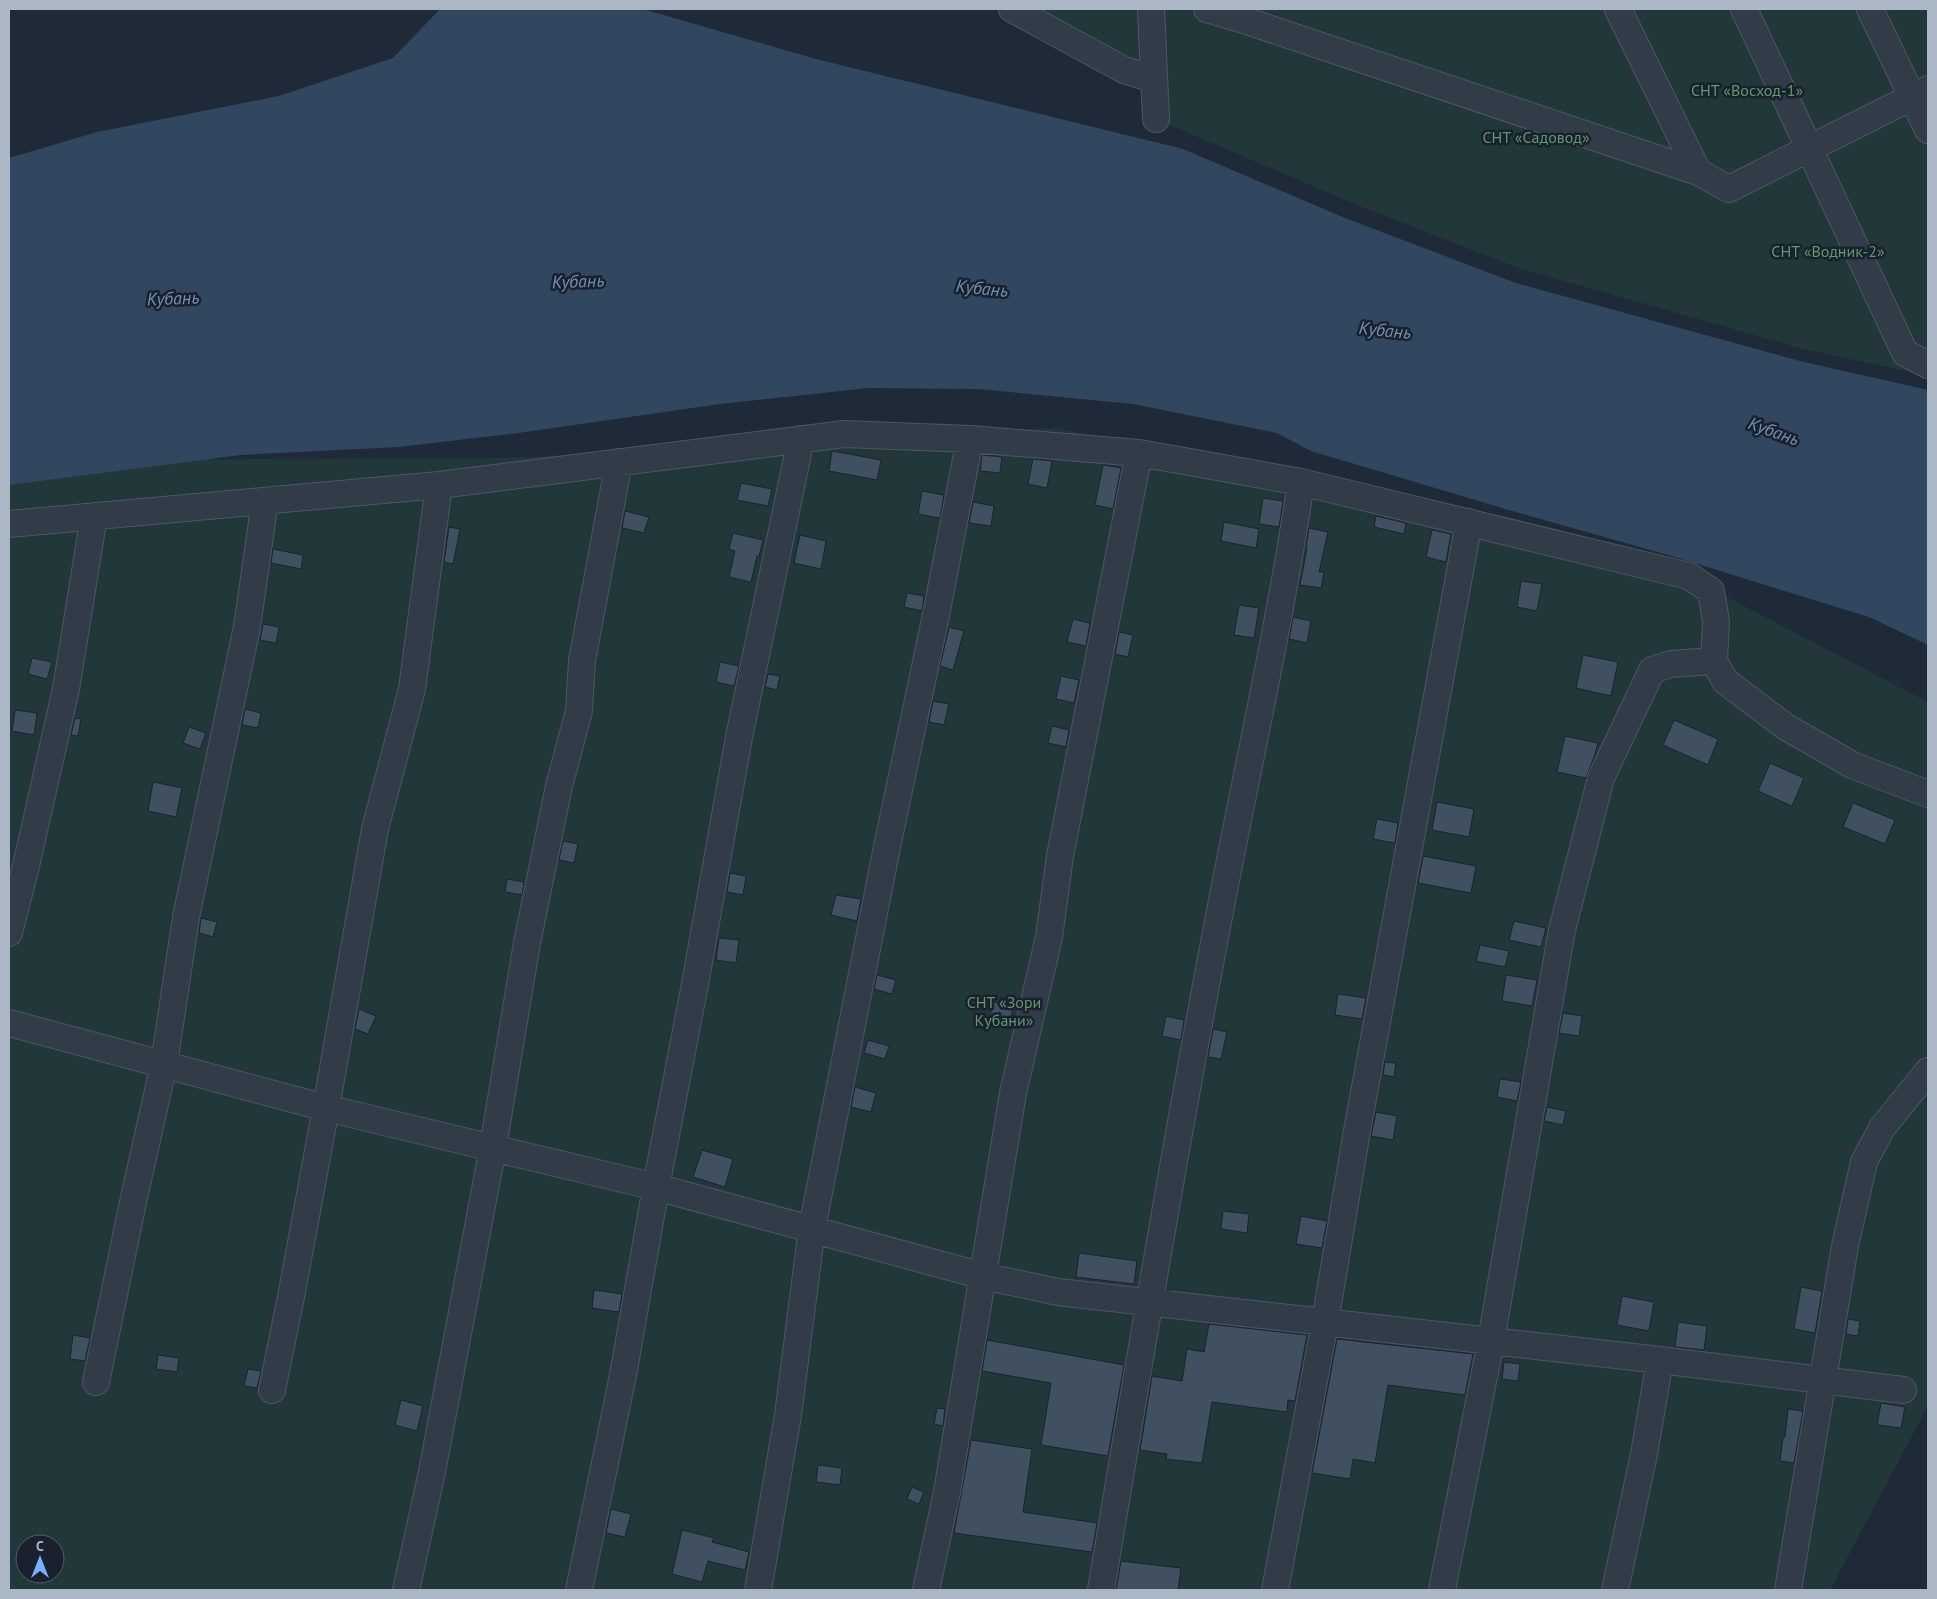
<svg xmlns="http://www.w3.org/2000/svg" width="1937" height="1599" viewBox="0 0 1937 1599" font-family="'PT Sans',sans-serif">
	<rect width="100%" height="100%" fill="#1f2a38"/>
	<path fill="#213739" fill-rule="evenodd" d="M1012,9h916v367l-124,-27 -283,-80 -169,-66 -196,-84 -2,-40z
		M1058,428l644,156 226,118v704l-98,184h-1821v-1130l502,-2zM25,1544h30v30h-30z"/>
	<path fill="#314760" d="M440,9h203l173,50 367,90 162,69 171,65 284,78 128,29v255l-59,-28 -201,-62 -159,-45 -198,-59 -34,-18 -144,-29 -155,-15 -110,-1 -148,16 -202,29 -120,14 -157,8 -232,30v-327l88,-26 182,-36 114,-38z"/>
	<path fill="#415060" stroke="#1a232f" d="M832,451l49,9 -4,20 -48,-9z
		M982,455l20,2 -2,16 -20,-2z
		M1033,459l19,2 -5,27 -19,-4z
		M1103,465l18,3 -8,41 -18,-4z
		M741,483l31,6 -4,17 -31,-6z
		M922,491l22,4 -4,23 -22,-4z
		M1263,498l20,3 -4,26 -20,-3z
		M973,502l21,4 -3,20 -22,-3z
		M625,511l24,6 -5,16 -22,-5z
		M1376,516l30,7 -2,11 -30,-7z
		M1224,522l35,7 -3,19 -35,-7z
		M449,527l11,2 -7,35 -9,-2z
		M1309,528l19,4 -9,40h5l-3,16 -21,-3 7,-37 -1,-1z
		M1432,530l19,4 -5,28 -20,-5z
		M733,533l30,7 -4,16h-2l-6,26 -22,-5 6,-26 -6,-2z
		M800,535l26,6 -5,28 -27,-6z
		M273,549l30,6 -2,14 -30,-6z
		M1521,581l21,3 -5,27 -20,-4z
		M907,593l17,3 -2,15 -18,-4z
		M1239,605l20,3 -5,30 -20,-3z
		M1293,617l18,4 -4,22 -18,-4z
		M1073,619l17,4 -4,23 -19,-4z
		M263,624l16,3 -3,16 -16,-3z
		M949,627l15,4 -11,39 -13,-4z
		M1119,632l14,3 -5,22 -13,-3z
		M1583,655l35,7 -7,34 -35,-8z
		M32,658l20,4 -5,17 -19,-5z
		M720,662l19,4 -5,20 -18,-4z
		M768,674l12,2 -3,14 -12,-3z
		M1061,676l18,4 -5,23 -18,-4z
		M933,701l16,3 -5,21 -15,-3z
		M245,709l16,4 -3,15 -16,-3z
		M15,710l22,3 -3,22 -22,-4z
		M75,718l6,1 -3,17 -7,-1z
		M1674,720l44,19 -10,26 -45,-20z
		M1052,726l17,4 -3,17 -18,-4z
		M189,727l17,6 -6,16 -17,-6z
		M1565,736l33,7 -4,14 -8,21 -29,-6z
		M1770,763l34,15 -12,28 -34,-15z
		M153,782l29,6 -6,29 -28,-6z
		M1437,802l37,7 -5,28 -37,-7z
		M1853,803l42,17 -10,24 -42,-17z
		M1377,819l21,4 -3,20 -22,-4z
		M563,841l15,3 -4,19 -15,-3z
		M1423,856l53,10 -5,27 -53,-10z
		M730,873l16,3 -3,19 -16,-3z
		M507,879l17,3 -2,13 -17,-3z
		M836,895l25,4 -4,22 -26,-6z
		M201,918l16,4 -4,15 -14,-4z
		M1514,921l32,7 -5,19 -32,-7z
		M719,938l20,2 -3,23 -20,-3z
		M1480,945l29,6 -4,16 -29,-6z
		M877,975l19,5 -4,14 -18,-5z
		M1506,975l31,5 -5,26 -30,-5z
		M1338,994l28,4 -4,21 -27,-4z
		M993,1002l20,3 -2,15 -21,-3z
		M359,1009l17,7 -8,18 -13,-5z
		M1563,1013l19,3 -3,20 -20,-3z
		M1166,1016l18,4 -3,20 -19,-4z
		M1213,1029l14,3 -6,27 -13,-2z
		M868,1040l21,6 -4,13 -21,-6z
		M1385,1062l11,1 -2,14 -11,-2z
		M1500,1079l21,3 -4,19 -20,-4z
		M855,1087l21,6 -5,19 -20,-5z
		M1547,1107l19,4 -3,14 -19,-4z
		M1376,1112l21,4 -4,24 -22,-4z
		M702,1150l31,9 -8,28 -32,-10z
		M1223,1211l26,3 -2,19 -26,-4z
		M1301,1216l26,5 -5,27 -26,-4z
		M1079,1253l58,8 -3,23 -58,-7z
		M1801,1287l21,4 -7,42 -21,-4z
		M594,1290l28,4 -3,18 -27,-4z
		M1622,1296l32,6 -5,29 -32,-6z
		M1848,1319l12,2 -2,15 -12,-2z
		M1678,1322l29,4 -3,24 -29,-3z
		M1209,1324l98,11 -12,66 -7,-1 -1,12 -75,-10 -10,61 -36,-4 1,-5 -27,-4 12,-74 30,5 5,-32 17,3z
		M73,1335l17,3 -5,23 -15,-2z
		M1337,1339l136,15 -8,41 -77,-10 -13,78 -22,-4 -3,20 -38,-6z
		M987,1340l137,25 -16,91 -67,-11 10,-62 -69,-12z
		M158,1355l21,3 -2,14 -21,-3z
		M1504,1362l16,2 -2,17 -16,-2z
		M248,1369l13,2 -4,17 -13,-2z
		M401,1400l22,6 -6,25 -22,-6z
		M1881,1403l24,4 -4,21 -24,-3z
		M937,1408l8,1 -2,17 -9,-2z
		M1788,1409l15,2 -9,52 -14,-2 3,-24h2z
		M971,1440l61,9 -9,63 74,11 -5,29 -138,-19z
		M818,1465l24,3 -2,17 -24,-3z
		M912,1487l12,5 -5,12 -12,-5z
		M611,1509l20,5 -6,23 -19,-4z
		M682,1530l32,8 -2,4 37,10 -4,18 -37,-9 -6,21 -30,-8z
		M1121,1561l60,7 -3,22h-62z"/>
	<g fill="none" stroke-linecap="round" stroke-linejoin="round">
		<defs>
			<path id="minor" d="M1012,9l112,61 30,9
				M1151,9l5,110
				M1207,9l37,11 454,152 31,17 199,-100
				M1618,9l80,163
				M1744,9l161,344 23,12
				M1870,9l58,121
				M9,524l430,-39 405,-51 126,5 169,14 162,29 388,94 22,15 5,31 -2,39 11,20 61,46 66,38 76,29
				M9,933l17,-67 40,-177 28,-173
				M9,1023l317,85 330,79 327,89 75,16 602,68 243,30
				M96,1382l37,-180 31,-138 22,-147 61,-290 18,-126
				M272,1390l19,-93 35,-189 49,-279 37,-140 27,-204
				M406,1590l26,-118 61,-325 34,-204 32,-157 20,-75 3,-50 37,-199
				M579,1590l44,-215 33,-188 39,-203 44,-247 62,-298
				M758,1590l30,-175 24,-187 75,-381 49,-232 34,-176
				M926,1590l21,-98 66,-399 36,-156 11,-81 79,-403
				M1101,1590c37,-221 74,-443 116,-663 28,-149 62,-296 84,-445
				M1275,1590l50,-268 32,-191 112,-609
				M1442,1590l49,-249 71,-411 39,-152 51,-108 19,-6 43,-3
				M1615,1590l29,-136 16,-94
				M1788,1590l57,-344 19,-84 18,-34 46,-57"/>
		</defs>
		<use href="#minor" stroke="#4d5763" stroke-width="28"/>
		<use href="#minor" stroke="#323c48" stroke-width="26"/>
	</g>
	<g text-anchor="middle" dominant-baseline="central" stroke-width="5" stroke-linejoin="round" paint-order="stroke">
		<g font-size="16" fill="#63976d" stroke="#18212d">
			<text x="1747" y="90">СНТ «Восход-1»</text>
			<text x="1536" y="137">СНТ «Садовод»</text>
			<text x="1828" y="251">СНТ «Водник-2»</text>
			<text x="1004" y="1002">СНТ «Зори<tspan x="1004" dy="18">Кубани»</tspan></text>
		</g>
		<g font-size="18" font-style="italic" fill="#738fb0" stroke="#18212d">
			<text transform="translate(578 281) rotate(-2)">Кубань</text>
			<text transform="translate(982 288) rotate(6)">Кубань</text>
			<text transform="translate(173 298) rotate(-2)">Кубань</text>
			<text transform="translate(1385 330) rotate(6)">Кубань</text>
			<text transform="translate(1774 431) rotate(20)">Кубань</text>
		</g>
	</g>
	<rect width="1937" height="1599" fill="none" stroke="#acb7c5" stroke-width="20"/>
	<g transform="translate(40 1559)"><circle r="24" fill="#18212d" stroke="#535d6a"/>
	<path d="M0-4L9 19L0 12L-9 19Z" fill="#79b1fe"/>
	<text y="-8" font-size="14" font-weight="bold" text-anchor="middle" fill="#acb7c5">С</text>
	</g>
</svg>
